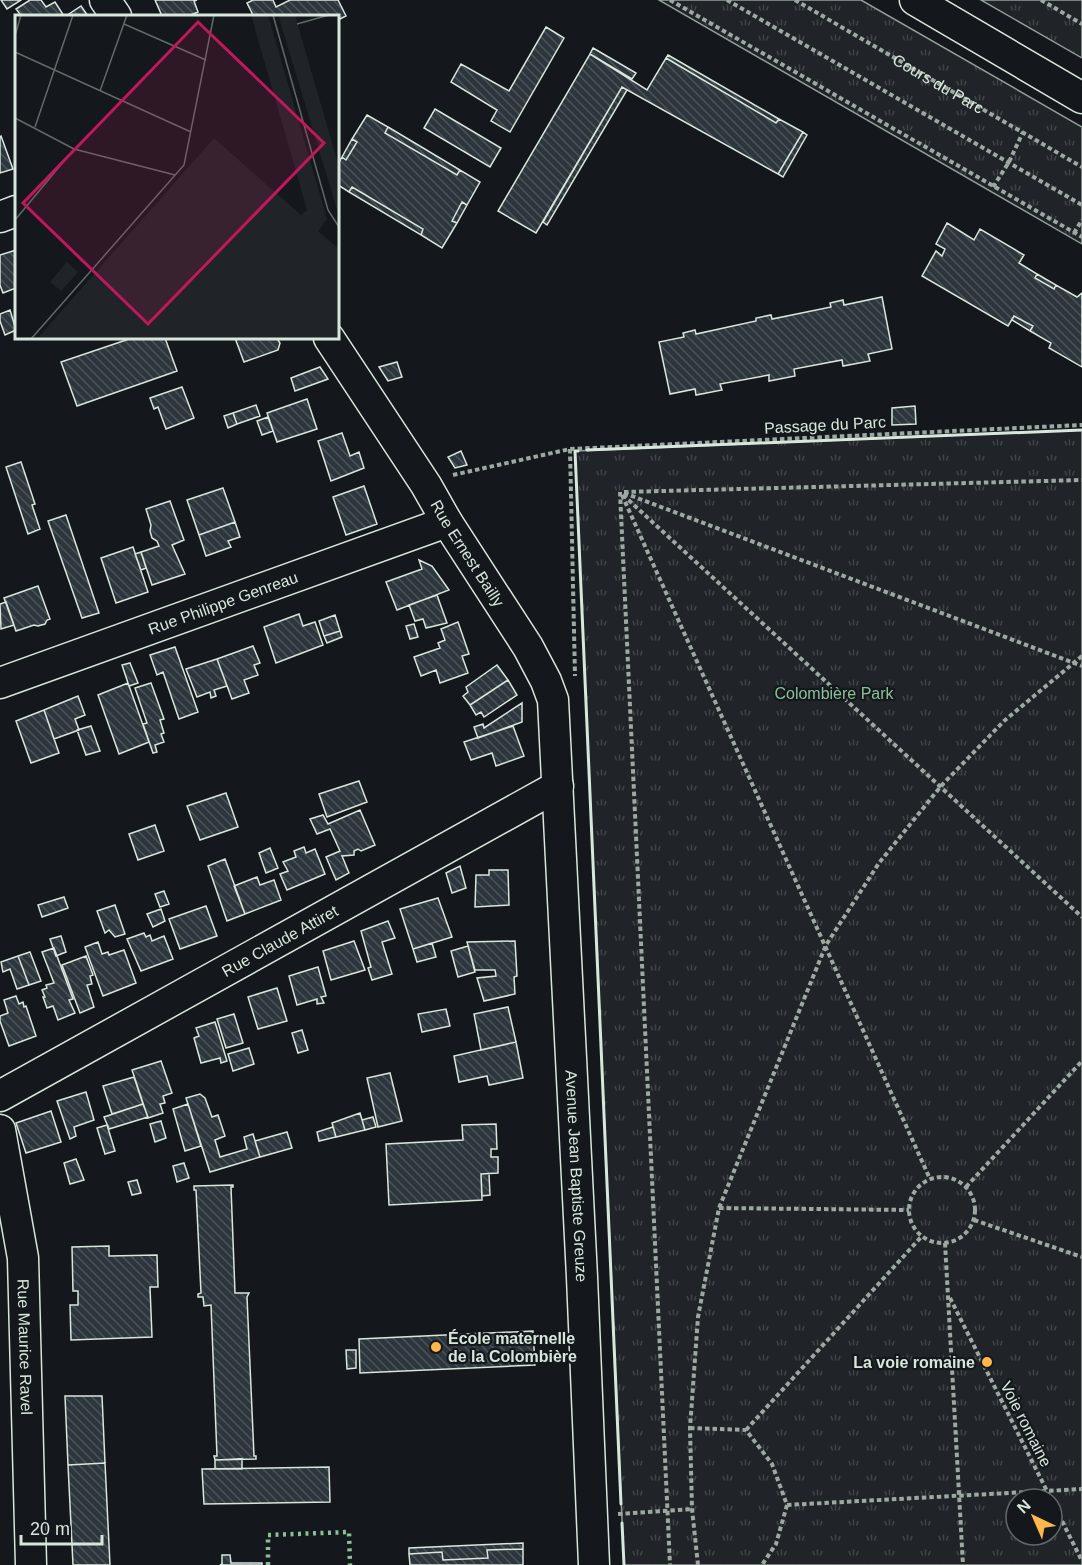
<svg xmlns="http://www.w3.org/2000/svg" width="1082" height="1565" viewBox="0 0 1082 1565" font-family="Helvetica,sans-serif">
	<defs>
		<pattern id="park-tufts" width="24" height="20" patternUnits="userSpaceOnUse" patternTransform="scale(1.5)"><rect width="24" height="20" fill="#202428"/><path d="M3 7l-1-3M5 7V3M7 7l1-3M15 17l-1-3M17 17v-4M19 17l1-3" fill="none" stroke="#404447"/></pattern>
		<pattern id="building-back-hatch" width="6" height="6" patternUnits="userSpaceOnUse" patternTransform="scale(1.5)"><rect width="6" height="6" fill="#2c363c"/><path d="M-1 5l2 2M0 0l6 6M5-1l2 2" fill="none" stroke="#4a5358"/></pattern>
	</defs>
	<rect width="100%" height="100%" fill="#14181c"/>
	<path fill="url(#park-tufts)" stroke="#939e99" stroke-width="1.5" fill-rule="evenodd" d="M659,0h202l221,127v117z
		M981,0h101v58z
		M1082,430v1135h-458l-49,-1114zM1016,1499h36v36h-36z"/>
	<path fill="url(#building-back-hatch)" stroke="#d8e6dc" stroke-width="1.5" d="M1,0h20l-14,9z
		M30,0h11l5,7 9,-5 9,14h-47l3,-2 -4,-5z
		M155,0h42l-3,1 4,11 -10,4h-28h2z
		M253,0h20l3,7 14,-7h48l8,16 -8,4v-4h-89l4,-1 -6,-12z
		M81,6l7,10h-22z
		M546,27l18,11 -54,94 -19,-11 6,-11 -46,-28 10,-18 48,27z
		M593,48l43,25 -4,6 -42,-25z
		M590,54l57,36 19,-32 110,65 3,-4 24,13 -25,42 -156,-87 -86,146 -38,-22z
		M668,55l111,64 -3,4 -110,-65z
		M622,87l5,3 -80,135 -4,-3z
		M435,109l66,39 -11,19 -66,-39z
		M367,115l21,12 -3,6 72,42 3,-5 20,12 -13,23 -5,-3 -10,19 5,2 -15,25 -21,-13 2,-6 -71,-42 -3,5 -11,-7v-21l4,-7 4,3 11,-18 -5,-3z
		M388,127l72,43 -3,5 -72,-42z
		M803,132l4,3 -24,42 -5,-3z
		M1,136l12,33 -13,4v-36z
		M352,139l5,3 -11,18 -4,-3z
		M352,187l71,42 -2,6 -72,-43z
		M462,202l5,3 -10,18 -5,-2z
		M947,223l27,17 6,-11 44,26 -5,8 18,11 -2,4 19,11 2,-4 21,12 5,-4v74l-33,-19 2,-5 -21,-12 3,-5 -19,-10 -6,10 -86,-50 14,-25 6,5 3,-7 -9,-5z
		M16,250v38l-13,5 -3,-8v-30z
		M1037,274l19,11 -2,4 -19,-11z
		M882,297l10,52 -24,5 2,7 -27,5 -1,-6 -48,9 1,7 -26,5v-6l-49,9 2,6 -26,5 -1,-6 -25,5 -11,-52 25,-5 -1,-4 12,-3 1,4 60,-13v-3l15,-3 1,4 59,-12 -1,-4 13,-3 1,5z
		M10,310l6,20 -11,5 -5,-14v-7z
		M1014,316l19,10 -3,5 -18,-11z
		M132,338h33l12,33 -100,35 -16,-44z
		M235,338h42l3,5 -2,7 -34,12z
		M397,362l5,15 -14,4 -9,-14z
		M320,367l8,12 -33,12 -4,-13z
		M182,387l12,31 -28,11 -8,-22 -4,2 -4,-11z
		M307,399l10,30 -40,13 -10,-29z
		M256,405l4,11 -23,8 -4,-11z
		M915,406l1,18 -24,1v-17z
		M233,413l4,11 -9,4 -4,-12z
		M268,417l5,14 -11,4 -5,-14z
		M342,433l8,23 9,-4 5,16 -33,13 -13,-40z
		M461,451l6,14 -12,3 -7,-11z
		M21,462l14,42 -3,1 8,24 -12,5 -22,-67z
		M364,486l13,38 -31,11 -13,-38z
		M223,488l12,34 -36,13 -12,-35z
		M170,501l14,39 -12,5 13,29 -33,11 -11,-33 18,-6 -2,-5 -5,-3 -2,-7 1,-6 -5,-16z
		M66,515l33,98 -17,5 -34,-97z
		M235,522l5,15 -12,4 3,6 -25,9 -7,-21z
		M133,547l15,45 -32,11 -15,-45z
		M141,552l5,16 -5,2 -6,-16z
		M419,560l13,6 17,24 -52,20 -11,-28 36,-13z
		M38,586l12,33 -3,1 -2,4 -7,2 -4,-1 -18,6 -12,-33z
		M437,595l10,28 -21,5 -3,-9 -8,2 -6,-16z
		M6,602l8,23 -13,4 -1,-25z
		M299,614l4,12 12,-4 8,23 -47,18 -12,-36z
		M335,615l5,16 -16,5 -5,-15z
		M458,622l11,32 -7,2 6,17 -28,10 -4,-13 -15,6 -7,-19 26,-9 -2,-5 7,-3 -4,-11z
		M414,624l4,13 -8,2 -4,-13z
		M340,631l2,6 -15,6 -3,-7z
		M253,646l7,17 -6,2 4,10 -14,5 5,13 -17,6 -15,-40z
		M175,647l23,65 -19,7 -16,-47 -6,3 -7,-20z
		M217,659l10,27 -13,4 2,6 -5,2 -1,-6 -13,5 -11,-28z
		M130,663l8,20 -9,3 -7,-21z
		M497,665l11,15 -38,25 -7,-9 5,-4 -2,-5z
		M508,680l9,15 -33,22 -3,-5 -5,3 -6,-10z
		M128,683l21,59 -30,12 -21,-59z
		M151,683l13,36 -4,1 4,13 -3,1 3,8 -9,3 2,7 -4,1 -10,-29 4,-1 -12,-35z
		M78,696l7,19 -10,4 4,11 -25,9 -10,-29z
		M522,703v19l-44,16 -4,-11 9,-3 1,4z
		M44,710l15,43 -28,10 -15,-42z
		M91,726l9,25 -14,4 -9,-25z
		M513,726l11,30 -28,10 -4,-13 -21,7 -7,-18z
		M359,781l8,21 -40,15 -8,-23z
		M226,793l12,34 -38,13 -13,-34z
		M360,810l15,35 -14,6 -3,-2 -4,2v4l-12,1 7,17 -13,7 -10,-23 14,-6 -10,-22 -13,5 -7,-15 13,-4 5,9z
		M155,825l9,26 -26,9 -9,-26z
		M304,847l2,6 9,-4 10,25 -38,16 -7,-16 8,-3 -5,-9 13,-5 -2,-6z
		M270,848l8,20 -12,5 -7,-20z
		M225,859l20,55 -18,7 -19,-55z
		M460,866l6,22 -14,5 -6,-20z
		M489,870h19l1,35 -34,2 1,-32h13z
		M257,877l3,8 14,-5 7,20 -36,14 -11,-28z
		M164,891l5,13 -9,3 -5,-13z
		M64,897l4,11 -26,9 -4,-12z
		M438,898l14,39 -39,12 -13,-40z
		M115,905l10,29 -10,3 -6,-7 -4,3 -8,-22z
		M206,906l11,30 -37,13 -11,-30z
		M161,909l4,12 -12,6 -6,-13z
		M388,921l7,17 -13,4 10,32 -20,6 -4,-12 3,-1 -10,-36z
		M144,933l2,4 4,-2 2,6 12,-5 9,23 -32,12 -14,-32z
		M61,936l5,16 -10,4 -6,-17z
		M354,941l11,29 -34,10 -8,-29z
		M515,941l2,35 -3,1 1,17 -31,7 -7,-23 19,-2 -1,-6h-20l-8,-28z
		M98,942l4,12 6,-2 1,3 15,-5 12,33 -33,13 -18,-49z
		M432,943l4,14 -19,5 -4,-13z
		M468,946l7,26 -17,5 -7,-26z
		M54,948l19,51 -4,1 6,13 -17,7 -5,-14 -6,2 -4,-11h2l-3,-7 5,-2 -1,-3 8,-2 -12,-31z
		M30,952l11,29 -12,4 -11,-29z
		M18,956l11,29 -12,4 -7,-20 -7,3 -2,-10z
		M86,956l7,19 -3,1 2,8 -5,1 7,22 -14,6 -18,-48z
		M318,967l8,29 -5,1 3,6 -7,1v-5l-20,6 -8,-29z
		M277,988l10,33 -29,8 -10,-32z
		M16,996l3,8 4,-2 1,5 2,-1 10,30 -27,10 -9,-25v-5l8,-3 -4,-13z
		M508,1007l8,35 -35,8 -7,-36z
		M446,1009l4,17 -28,6 -4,-18z
		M234,1014l9,29 -17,5 -9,-29z
		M215,1022l12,39 -6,2 -1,-5 -19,5 -7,-25 5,-2 -3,-8z
		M302,1030l6,20 -10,3 -6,-20z
		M516,1042l7,36 -34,7 -2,-9 -28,6 -5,-26z
		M249,1048l5,16 -21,7 -5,-17z
		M161,1061l11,32 -9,3 2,7 -5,1 3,9 -15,5 -16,-48z
		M390,1073l12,48 -24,6 -11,-49z
		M134,1077l9,27 -31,10 -9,-28z
		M86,1092l8,28 -20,7 2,9 -6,3 -13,-38z
		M200,1094l5,4 7,19 6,-2 7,21 -10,4 5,17 27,-8 -3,-12 9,-3 7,23 -50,15 -24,-74z
		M143,1104l5,13 -39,12 -5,-12z
		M188,1104l13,42 -16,5 -12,-42z
		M51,1111l10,31 -35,11 -10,-30z
		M360,1113l5,17 -29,7 -4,-14z
		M373,1117l3,10 -11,3 -3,-10z
		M161,1121l5,17 -11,4 -5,-18z
		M496,1124l1,25h-6v8h7v16l-17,1 1,26 -93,5 -3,-61 77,-4 -1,-15z
		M107,1125l8,26 -10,3 -8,-26z
		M333,1127l3,10 -17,4 -2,-9z
		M287,1132l5,16 -32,9 -5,-16z
		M76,1159l8,21 -14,4 -6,-21z
		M184,1163l5,15 -12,4 -4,-16z
		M481,1174h8l1,21 -8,1z
		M137,1180l4,13 -9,2 -4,-13z
		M233,1185v2h-2l4,106h14l-2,4 7,159h2v3l-41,1 -1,-4h3l-6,-151 -7,1 -1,-9h-5v-3l3,-1 -5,-103h-2v-4z
		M109,1246v10l48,-1 1,32h-8l2,50 -81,3 -1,-35h8v-14h-5l-1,-44z
		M533,1331l2,34 -175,8 -1,-34z
		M346,1350h10v18l-9,1z
		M65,1396h37l3,67 -37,2z
		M242,1459v10h-27v-9z
		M105,1463l5,102h-37l-5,-100z
		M329,1467l1,35 -126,2 -2,-35z
		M523,1543v6l-36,1 1,8 -45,2 -1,-8 -33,2v-6z
		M523,1549v16h-113l-1,-11 33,-2 1,8 45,-2 -1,-8z
		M222,1555h8l1,8h31v2h-42l2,-1z"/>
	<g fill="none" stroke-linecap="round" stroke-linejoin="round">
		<defs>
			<g id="minor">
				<path d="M105,0l11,16"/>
				<path d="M915,0l167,98"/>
				<path d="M0,217l16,-6"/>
				<path id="s2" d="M329,338l97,147 21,37 81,125 18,34 7,19 29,577 12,288"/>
				<path id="s3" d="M0,683l447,-161"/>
				<path id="s4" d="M0,1096l558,-310"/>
				<path id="s5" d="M0,1130l23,128 8,307"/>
			</g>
		</defs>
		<use href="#minor" stroke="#d8e6dc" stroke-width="33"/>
		<g stroke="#9da8a2" stroke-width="4" stroke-dasharray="4.5 3" stroke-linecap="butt">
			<path d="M670,0l412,237"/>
			<path d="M727,0l355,205"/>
			<path id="s1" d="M795,0l287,167"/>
			<path d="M1041,0l41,24"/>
			<path d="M993,187l16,-25 14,-30"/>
			<path d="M1074,233l8,-13"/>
			<path d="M570,449l5,227"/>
			<path d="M453,475l117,-26 512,-24"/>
			<path d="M620,492l50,1073"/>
			<path d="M624,492l458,-12"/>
			<path d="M624,493l458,173"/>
			<path d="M622,495l308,684"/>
			<path d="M623,495l459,422"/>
			<circle cx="942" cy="1210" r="33"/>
			<path d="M966,1187l116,-126"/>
			<path d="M719,1208l190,2"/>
			<path d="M974,1220l108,37"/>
			<path d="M945,1243l18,322"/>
			<path d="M950,1298l101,201"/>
			<path d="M690,1428l56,2 26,34 15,41 -11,39 -14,21"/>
			<path d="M746,1430l176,-194"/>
			<path d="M1052,1501l30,60"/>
			<path d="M787,1505l295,-16"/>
			<path d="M618,1514l74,-5"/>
			<path d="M698,1565l-6,-56 -2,-81 8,-111 21,-109 107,-263 53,-82 62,-77 63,-65 78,-65"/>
		</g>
		<use href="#minor" stroke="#14181c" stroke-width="30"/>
		<path stroke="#8ac095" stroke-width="4.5" stroke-dasharray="3 4.5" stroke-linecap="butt" d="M268,1565v-30l81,-3 1,33"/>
		<path stroke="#d8e6dc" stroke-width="3" d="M587,450l495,-20
			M578,451h-3l46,1053
			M622,1523l2,42"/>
	</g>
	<g fill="#ffb74d" stroke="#14181c" stroke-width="2">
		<circle cx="436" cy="1347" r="6"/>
		<circle cx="987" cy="1362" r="6"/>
	</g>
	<g text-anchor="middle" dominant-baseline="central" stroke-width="4.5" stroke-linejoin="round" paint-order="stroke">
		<g font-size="16" fill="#d8e6dc" stroke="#14181c">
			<text stroke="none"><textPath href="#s1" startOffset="166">Cours du Parc</textPath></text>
			<text transform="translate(825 425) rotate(-3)">Passage du Parc</text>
			<text stroke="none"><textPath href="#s2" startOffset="256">Rue Ernest Bailly</textPath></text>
			<text stroke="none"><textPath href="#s3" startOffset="237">Rue Philippe Genreau</textPath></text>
			<text stroke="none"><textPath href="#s4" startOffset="320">Rue Claude Attiret</textPath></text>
			<text stroke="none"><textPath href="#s2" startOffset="903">Avenue Jean Baptiste Greuze</textPath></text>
			<text stroke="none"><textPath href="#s5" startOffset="219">Rue Maurice Ravel</textPath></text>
			<text transform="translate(1026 1424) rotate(63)">Voie romaine</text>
		</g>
		<g font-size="16" fill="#8ac095" stroke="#14181c">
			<text x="834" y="693">Colombière Park</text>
		</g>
		<g font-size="16" font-weight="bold" fill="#d8e6dc" stroke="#14181c" text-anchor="start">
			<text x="448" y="1338">École maternelle<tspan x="448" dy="18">de la Colombière</tspan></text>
			<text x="975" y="1362" text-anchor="end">La voie romaine</text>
		</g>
	</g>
	<g transform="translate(15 15)">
		<rect width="324" height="324" fill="#14181c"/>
		<path d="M236,0h17l59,204 -9,12 21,18v90h-302l177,-201 87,77 6,-5zM263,0h17l44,152v49z" fill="#202428"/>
		<path d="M52,247l11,10 -17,19 -11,-9z" fill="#202428"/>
		<path fill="none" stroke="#626a69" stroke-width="1.5" d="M258,0l55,195 11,17M109,9l82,36M282,9l32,-9M0,21l6,-21M0,37l176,80M85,76l27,-76M0,103l59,31 101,26M20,112l38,-112M0,205l59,-71M16,324l153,-174 30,-150"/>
		<path fill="#c2185b" fill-opacity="0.15" stroke="#c2185b" stroke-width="3" d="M183,7l126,121 -176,181 -125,-121z"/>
		<rect width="324" height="324" fill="none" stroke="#d8e6dc" stroke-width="3"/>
	</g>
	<g transform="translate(1034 1517) rotate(316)"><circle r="28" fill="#14181c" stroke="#626a69" stroke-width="1.5"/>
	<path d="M0-4.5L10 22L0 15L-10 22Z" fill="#ffb74d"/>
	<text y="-9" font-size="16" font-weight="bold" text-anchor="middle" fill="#d8e6dc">N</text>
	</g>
	<path d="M21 1535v9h81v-9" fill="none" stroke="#d8e6dc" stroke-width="3"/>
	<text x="30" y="1535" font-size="18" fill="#d8e6dc" stroke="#14181c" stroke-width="4.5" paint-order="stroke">20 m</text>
</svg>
